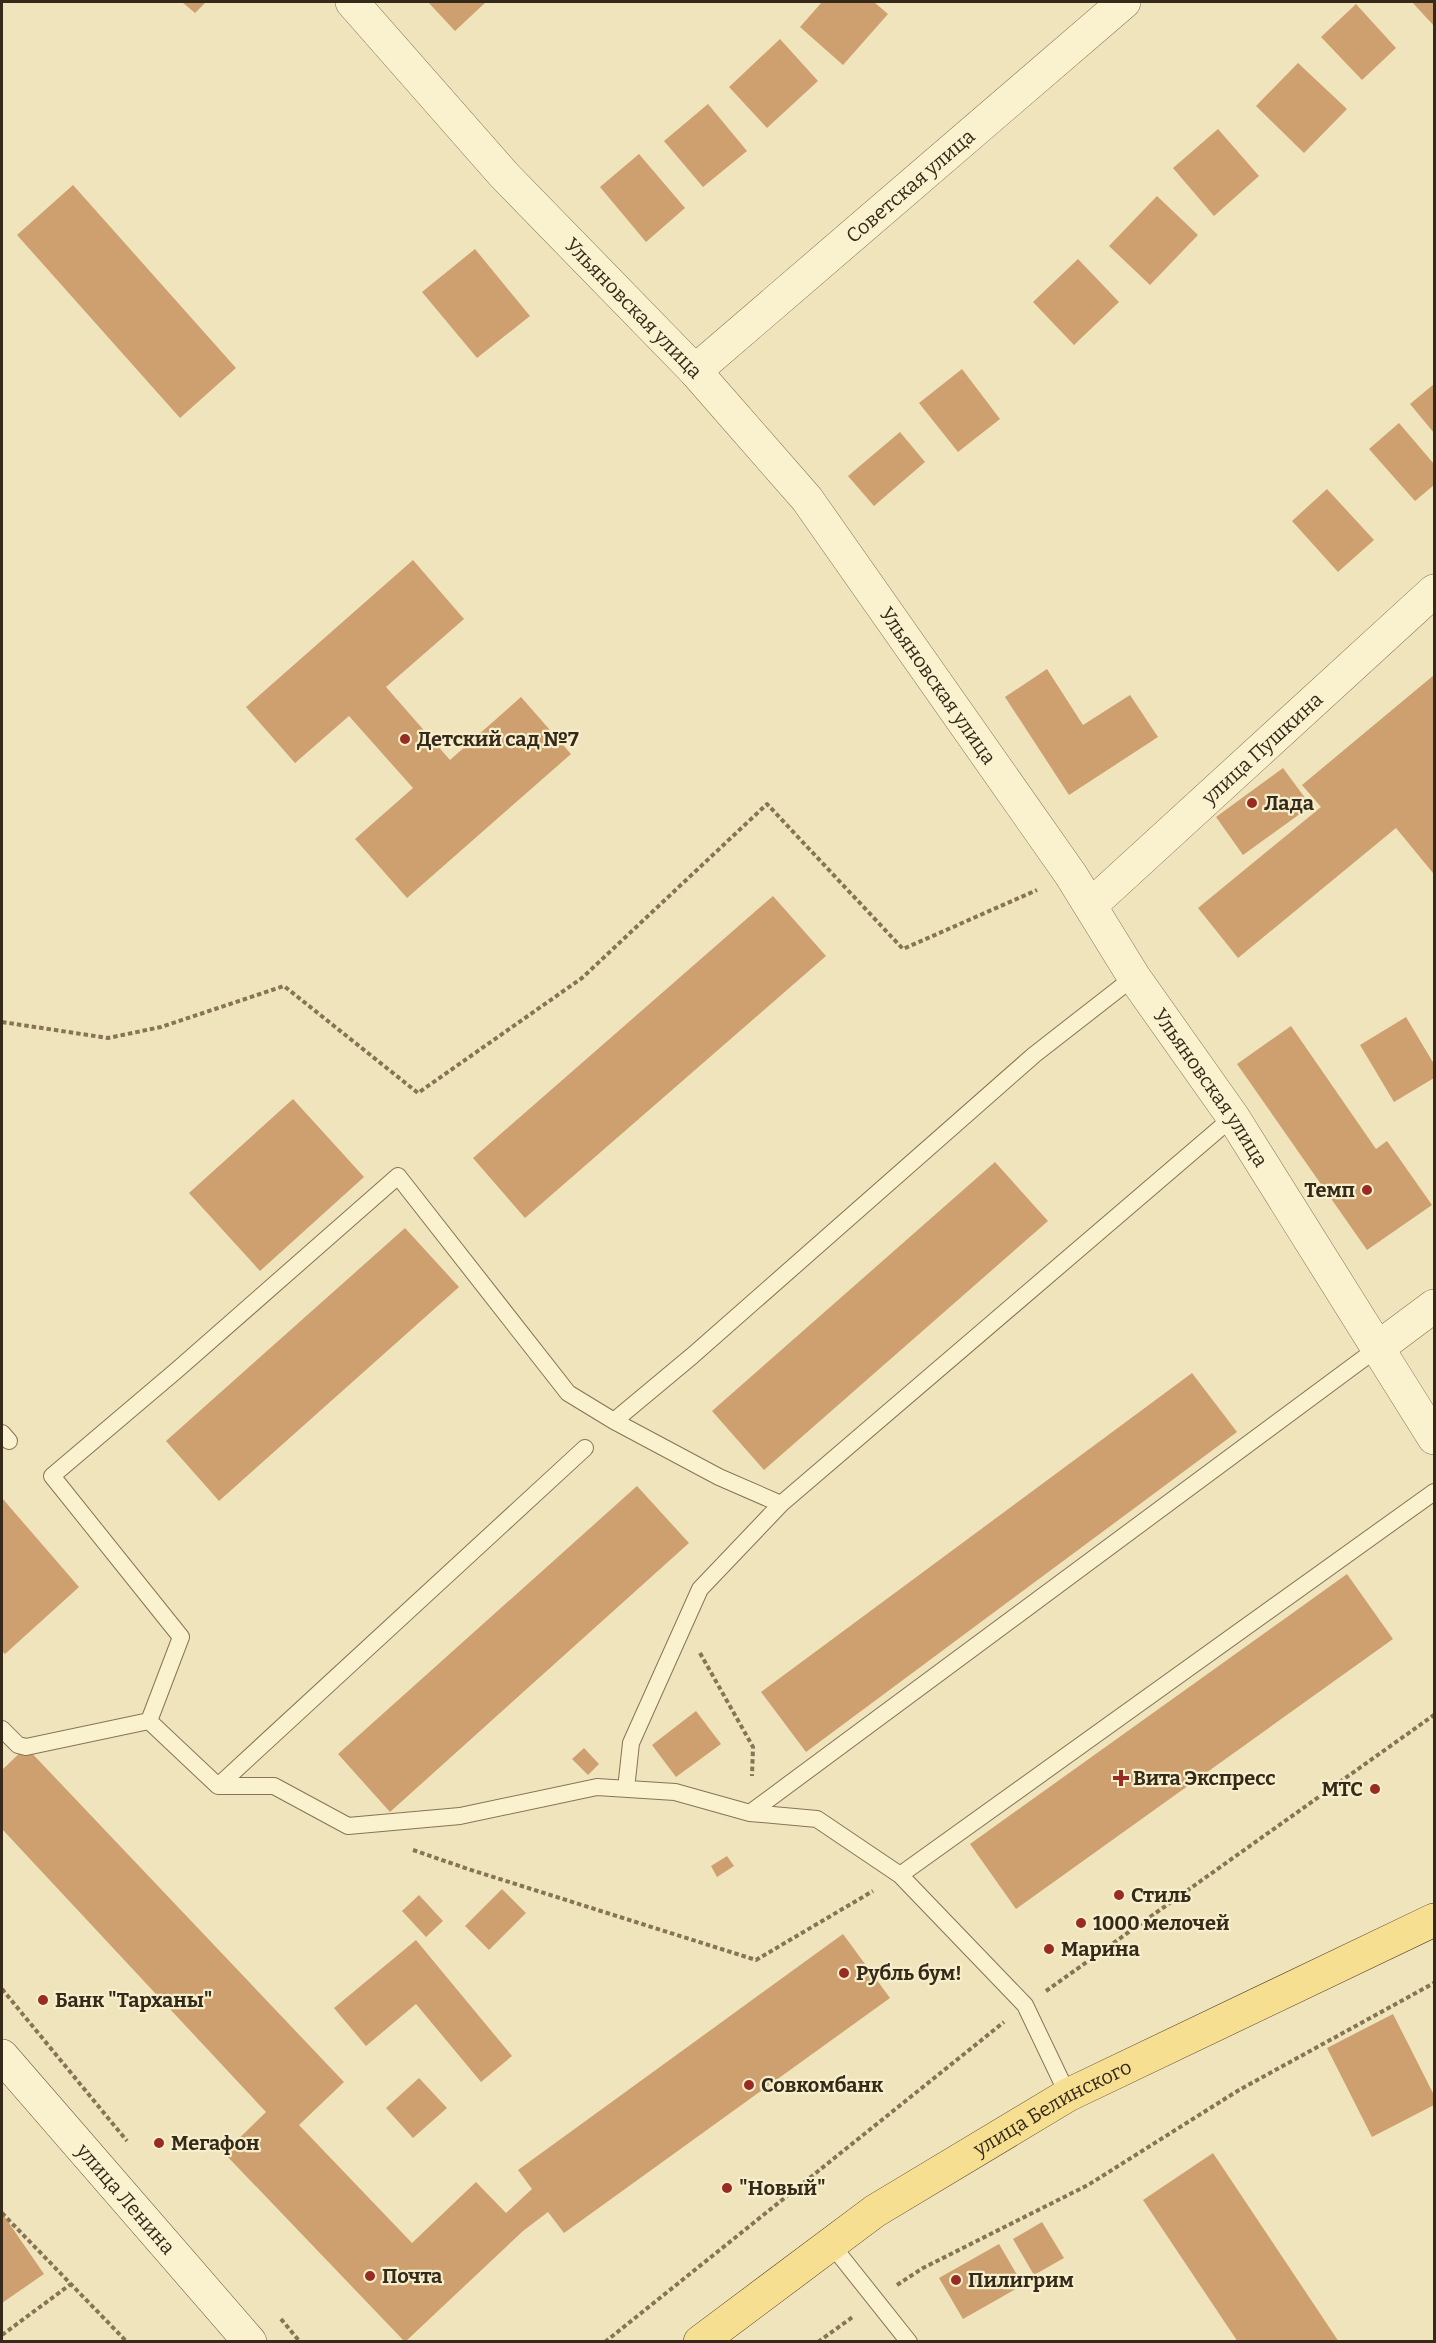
<svg xmlns="http://www.w3.org/2000/svg" width="1436" height="2343" viewBox="0 0 1436 2343" font-family="Bitter,serif">
	<rect width="100%" height="100%" fill="#efe4bc"/>
	<path fill="#cfa06f" d="M182,2h24l-11,11z
		M428,2h58l-31,29z
		M822,2h52l14,12 -45,51 -43,-38z
		M1412,2h22v24z
		M1356,4l40,44 -34,32 -41,-43z
		M780,39l38,42 -51,47 -38,-41z
		M1298,63l49,46 -43,44 -48,-47z
		M708,104l39,47 -44,36 -39,-46z
		M1218,129l41,47 -45,40 -41,-48z
		M639,154l46,54 -39,34 -46,-55z
		M73,185l163,183 -56,50 -163,-183z
		M1157,196l41,39 -48,50 -41,-39z
		M475,249l55,67 -53,42 -55,-66z
		M1078,259l41,43 -45,43 -41,-43z
		M962,369l38,50 -42,33 -39,-49z
		M1434,384v49l-24,-29z
		M1399,423l35,41v21l-19,16 -46,-52z
		M900,432l25,30 -51,44 -26,-30z
		M1327,489l47,51 -36,32 -46,-51z
		M413,560l51,59 -78,68 64,73 71,-63 50,57 -164,144 -52,-59 58,-51 -64,-72 -54,47 -49,-56z
		M1047,669l36,56 47,-30 28,42 -89,58 -64,-98z
		M1434,675v196l-1,2 -37,-45 -158,130 -40,-50 123,-101 -19,-22z
		M1283,768l28,38 -68,49 -27,-38z
		M773,896l53,60 -301,262 -52,-60z
		M1406,1017l28,47v14l-40,24 -34,-57z
		M1291,1026l85,123 11,-8 45,64 -65,45 -130,-186z
		M293,1099l71,78 -104,94 -71,-78z
		M995,1162l53,59 -284,249 -52,-59z
		M405,1228l54,59 -240,214 -53,-60z
		M1192,1373l45,59 -431,320 -45,-60z
		M637,1486l52,57 -299,269 -52,-58z
		M2,1498l77,89 -74,67 -3,-3z
		M1347,1574l46,65 -377,270 -46,-65z
		M696,1711l25,33 -45,33 -24,-32z
		M26,1747l318,335 -45,43 113,118 64,-61 30,31 26,-24 -14,-19 325,-236 47,64 -326,235 -16,-21 -25,19 -118,111 -181,-189 42,-41 -264,-283v-59z
		M584,1748l15,16 -11,11 -16,-16z
		M727,1856l7,10 -17,11 -6,-11z
		M502,1889l24,24 -37,37 -24,-24z
		M419,1895l24,26 -17,16 -24,-26z
		M416,1940l96,116 -31,26 -65,-78 -50,42 -32,-38z
		M1393,2014l41,81v10l-62,32 -45,-89z
		M419,2078l28,30 -34,30 -27,-30z
		M1213,2153l126,189h-101l-95,-142z
		M2,2213l42,61 -42,29z
		M1042,2222l22,36 -30,17 -21,-36z
		M999,2244l24,41 -60,34 -24,-41z"/>
	<g fill="none" stroke-linecap="round" stroke-linejoin="round">
		<defs>
			<path id="lane" d="M614,1421l78,-65 342,-301 100,-78
				M2,1433l7,8
				M149,1721l32,-84 -129,-161 125,-106 221,-194 170,217 46,28 105,56 62,27 452,-387
				M2,1729l16,16 8,2 123,-26 69,65h56l74,40 112,-10 137,-29 78,5 75,21 67,6 83,56 125,130 43,90
				M218,1786l367,-338
				M626,1789l5,-46 69,-154 81,-85
				M750,1813l629,-466
				M900,1875l534,-383
				M831,2244l78,98"/>
			<g id="street">
				<path id="s1" d="M352,2l152,173 191,196 112,128 264,376 63,102 99,140 201,321"/>
				<path id="s2" d="M695,371l429,-369"/>
				<path id="s3" d="M1091,905l343,-314"/>
				<path d="M1379,1347l55,-41"/>
			</g>
			<g id="secondary">
				<path id="s4" d="M2,2056l248,286"/>
			</g>
			<g id="primary">
				<path id="s5" d="M700,2342l175,-131 193,-116 366,-175"/>
			</g>
		</defs>
		<use href="#lane" stroke="#877455" stroke-width="18"/>
		<use href="#street" stroke="#877455" stroke-width="34"/>
		<use href="#secondary" stroke="#695538" stroke-width="34"/>
		<use href="#primary" stroke="#54412a" stroke-width="34"/>
		<path stroke="#877455" stroke-width="4" stroke-dasharray="4.5 3" stroke-linecap="butt" d="M2,1022l106,16 53,-11 123,-41 134,107 164,-115 185,-174 136,145 134,-59
			M700,1653l53,94 -1,29
			M413,1850l55,19 288,91 117,-69
			M2,1989l125,152
			M1046,1991l388,-276
			M2,2213l125,129
			M897,2285l26,-17 165,-83 151,-95 195,-107
			M281,2319l19,23
			M2,2335l69,-51
			M605,2342l399,-320
			M818,2342l36,-26"/>
		<use href="#lane" stroke="#faf1cf" stroke-width="16"/>
		<use href="#street" stroke="#faf1cf" stroke-width="33"/>
		<use href="#secondary" stroke="#faf1cf" stroke-width="33"/>
		<use href="#primary" stroke="#f6df90" stroke-width="33"/>
	</g>
	<g fill="#982c22" stroke="#f7eecb" stroke-width="2">
		<circle cx="405" cy="739" r="6"/>
		<circle cx="1252" cy="803" r="6"/>
		<circle cx="1367" cy="1190" r="6"/>
		<path d="M1118 1769h6v6h6v6h-6v6h-6v-6h-6v-6h6z"/>
		<circle cx="1375" cy="1789" r="6"/>
		<circle cx="1119" cy="1895" r="6"/>
		<circle cx="1081" cy="1923" r="6"/>
		<circle cx="1049" cy="1949" r="6"/>
		<circle cx="844" cy="1973" r="6"/>
		<circle cx="43" cy="2000" r="6"/>
		<circle cx="749" cy="2085" r="6"/>
		<circle cx="159" cy="2143" r="6"/>
		<circle cx="727" cy="2188" r="6"/>
		<circle cx="370" cy="2276" r="6"/>
		<circle cx="956" cy="2280" r="6"/>
	</g>
	<g text-anchor="middle" dominant-baseline="central" stroke-width="4.5" stroke-linejoin="round" paint-order="stroke">
		<g font-size="20" fill="#352a1a" stroke="#f7eecb">
			<text stroke="none"><textPath href="#s2" startOffset="284">Советская улица</textPath></text>
			<text stroke="none"><textPath href="#s1" startOffset="416">Ульяновская улица</textPath></text>
			<text stroke="none"><textPath href="#s1" startOffset="902">Ульяновская улица</textPath></text>
			<text stroke="none"><textPath href="#s3" startOffset="232">улица Пушкина</textPath></text>
			<text stroke="none"><textPath href="#s1" startOffset="1388">Ульяновская улица</textPath></text>
			<text stroke="none"><textPath href="#s5" startOffset="424">улица Белинского</textPath></text>
			<text stroke="none"><textPath href="#s4" startOffset="189">улица Ленина</textPath></text>
		</g>
		<g font-size="20" font-weight="bold" fill="#352a1a" stroke="#f7eecb" text-anchor="start">
			<text x="417" y="739">Детский сад №7</text>
			<text x="1264" y="803">Лада</text>
			<text x="1355" y="1190" text-anchor="end">Темп</text>
			<text x="1133" y="1778">Вита Экспресс</text>
			<text x="1363" y="1789" text-anchor="end">МТС</text>
			<text x="1131" y="1895">Стиль</text>
			<text x="1093" y="1923">1000 мелочей</text>
			<text x="1061" y="1949">Марина</text>
			<text x="856" y="1973">Рубль бум!</text>
			<text x="55" y="2000">Банк "Тарханы"</text>
			<text x="761" y="2085">Совкомбанк</text>
			<text x="171" y="2143">Мегафон</text>
			<text x="739" y="2188">"Новый"</text>
			<text x="382" y="2276">Почта</text>
			<text x="968" y="2280">Пилигрим</text>
		</g>
	</g>
	<rect width="1436" height="2343" fill="none" stroke="#352a1a" stroke-width="6"/>
</svg>
